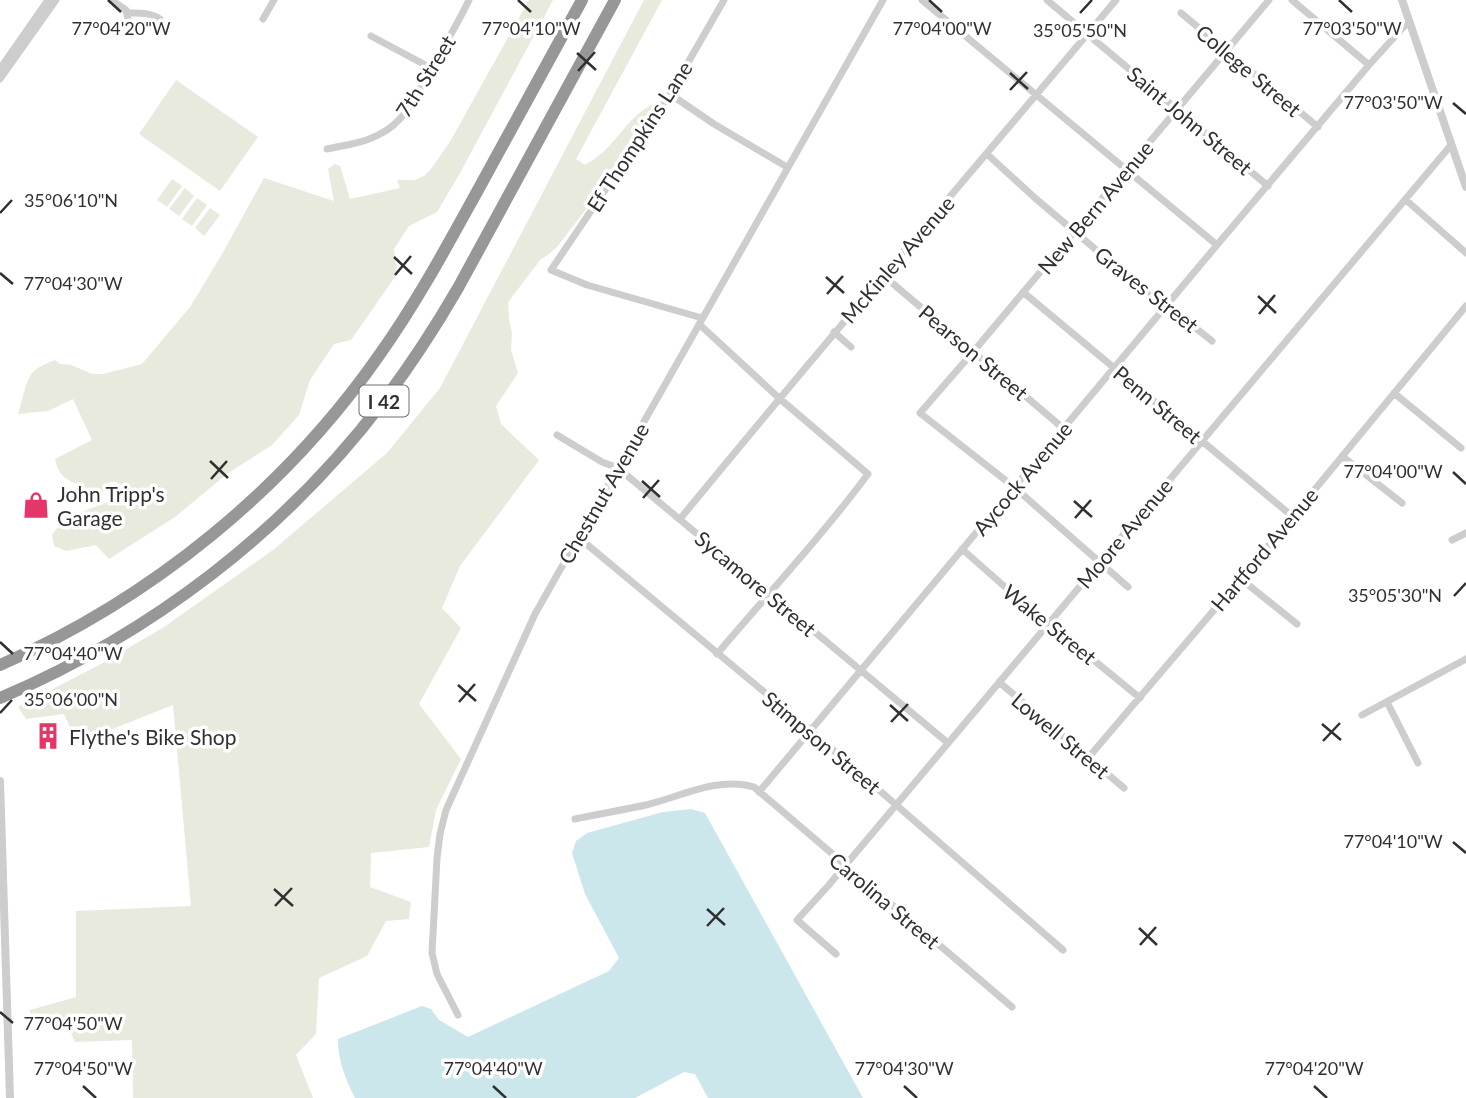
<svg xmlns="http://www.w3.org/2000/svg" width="1466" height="1098" viewBox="0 0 1466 1098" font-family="Lato,sans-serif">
	<rect width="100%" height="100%" fill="#fff"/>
	<path fill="#e7eadc" d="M529,0h24l-93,173 -23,39 -28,14 -15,23 3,25 -46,66 -17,4 -24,36 -11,35 -27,30 -45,29 -52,43 -66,42 -13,-14 -30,6 -12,-5 -2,-11c15,-23 44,-27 67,-37l-2,-16h-8l-5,10 -10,2c-15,-15 -33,-7 -39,-35l37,-19 -19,-41 -25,12 -30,3c4,-12 8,-36 16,-43 6,-5 14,-8 21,-11l5,4 11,1 21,9h11l39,-10 48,-57 31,-51 43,-78 70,23 -6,-32 7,-5 5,2 10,33 50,-11 -3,-8h18l9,-4 7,-7 20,-29z
		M644,0h18l-86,159 9,6c6,-4 13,-8 18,-13 18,-16 30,-41 54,-49l-58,89 -42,55 -9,8 -7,4 -33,43 1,17 3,14 -1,17 7,23 -22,33 5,18 38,36 -79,106 -18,42 19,20 -42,76 42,55 -25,51 -7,37 -58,6 -1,34 41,15 -2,17 -23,2 -19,35 -48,22 -3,56 -20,21 17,43h-180l-1,-58 -57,2 -8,-17 -37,-6v-9l46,-13v-86l115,-5 -18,-201 -96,38 -13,-29 -38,5 -8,-12 83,-43 63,-37 109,-77 114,-97 53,-65z
		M176,80l82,57 -38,54 -81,-57z
		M172,179l10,7 -15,21 -10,-7z
		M185,188l9,8 -15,20 -10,-7z
		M197,198l10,7 -15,21 -10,-7z
		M210,208l10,7 -16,21 -9,-8z"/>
	<path fill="#cbe7ec" d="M691,809l14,4 158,285h-155l-13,-24 -11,-2 -49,26h-280c-10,-20 -17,-37 -17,-59l84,-33 9,3 8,11 29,17 141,-66 10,-13 -34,-64 -13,-41 4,-12 11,-8 76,-21z"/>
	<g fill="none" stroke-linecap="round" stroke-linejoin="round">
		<path stroke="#cdcdcd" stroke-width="7" d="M111,0l15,10 2,9 -6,9
			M922,0l295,245
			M1047,0l221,186
			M1292,0l77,65
			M127,13c11,0 23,-1 33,6
			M1181,13l137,114
			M263,19l11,-19
			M371,36l60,32
			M0,69l48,-69
			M0,79l56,-79
			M670,94l44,30 73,43
			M327,149c18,-4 37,-6 53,-15 27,-13 38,-43 52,-67 13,-22 26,-44 37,-67
			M987,154l48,44 125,106 28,18 24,19
			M1406,200l60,53
			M884,276l180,153
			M1023,292l269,224
			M702,318l-115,-33 -36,-15 119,-176 54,-94
			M699,324l80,74 89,76c-47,63 -100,120 -151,180
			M834,332l17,15
			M1394,393l67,55
			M557,435l45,27 16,6 330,275
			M1342,456l60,47
			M680,519c143,-175 291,-346 436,-519
			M578,537l232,193 253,220
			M1452,540l14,-7
			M962,549l51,45 127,104
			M1241,579l56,45
			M1128,587l-114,-100 -94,-74 53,-61 296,-352
			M999,682l125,106
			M1387,702l31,61
			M1362,715l104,-56
			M1088,758l172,-202 206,-250
			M759,792l458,-547 152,-180 40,-44
			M575,819c24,-5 47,-9 71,-14 34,-8 72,-29 108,-18l258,220
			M836,954l-39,-34 31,-34 623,-741
			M458,1015l-21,-41 -5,-21 5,-95 3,-24 6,-24 89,-196 348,-614"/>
		<path stroke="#cdcdcd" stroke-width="8" d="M1402,0l64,187
			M0,781l10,317"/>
		<path stroke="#979797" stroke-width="12" d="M0,665c151,-66 286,-176 380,-311 37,-52 67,-108 98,-164 35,-63 69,-127 104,-190
			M0,698c151,-64 287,-168 385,-299 27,-36 51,-73 73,-111l157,-288"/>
	</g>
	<path fill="none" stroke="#303030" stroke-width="2.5" d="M108,0l13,12M518,0l13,12M929,0l13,12M1339,0l13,12M1080,13l12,-13M577,53l19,17M578,71l17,-19M1010,73l18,16M1010,90l17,-18M1453,103l13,11M0,213l12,-13M394,257l18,17M0,273l13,11M395,275l16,-19M826,277l18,16M827,294l16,-18M1258,296l18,17M1259,314l16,-19M210,461l18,17M1453,472l13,12M211,479l16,-18M642,481l18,16M643,498l16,-18M1074,501l18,16M1075,518l16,-18M1454,596l12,-13M0,642l13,12M458,685l18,16M459,702l16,-18M890,705l18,16M0,713l12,-13M891,722l17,-18M1322,724l19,16M1323,741l17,-18M1453,842l13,11M274,889l19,17M275,906l17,-18M707,909l18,16M707,926l17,-18M1139,928l18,17M1140,945l16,-18M0,1012l13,11M83,1086l13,12M493,1086l13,12M904,1086l13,12M1314,1086l13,12"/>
	<defs>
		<symbol id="shop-bare" viewBox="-9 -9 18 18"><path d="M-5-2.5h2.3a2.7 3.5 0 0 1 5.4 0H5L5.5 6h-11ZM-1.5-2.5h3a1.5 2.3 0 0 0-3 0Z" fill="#e43668" stroke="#fff" stroke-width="2.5" paint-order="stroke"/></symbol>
		<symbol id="building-bare" viewBox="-9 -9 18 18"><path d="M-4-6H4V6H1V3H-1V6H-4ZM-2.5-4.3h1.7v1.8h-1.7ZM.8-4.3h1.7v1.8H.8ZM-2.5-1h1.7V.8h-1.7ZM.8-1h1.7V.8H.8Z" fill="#e43668" stroke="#fff" stroke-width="2.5" paint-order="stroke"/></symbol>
	</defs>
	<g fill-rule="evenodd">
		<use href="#shop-bare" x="17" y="486" width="38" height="38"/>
		<use href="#building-bare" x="29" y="717" width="38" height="38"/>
	</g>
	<g text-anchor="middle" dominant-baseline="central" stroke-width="7" stroke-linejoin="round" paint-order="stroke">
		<rect fill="#fff" stroke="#6e6e6e" stroke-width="2" x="359.5" y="385.5" width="49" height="31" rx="5"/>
		<g font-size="19" font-weight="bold" fill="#303030">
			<text x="384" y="401">I 42</text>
		</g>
		<g font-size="21" fill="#303030" stroke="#fff">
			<text transform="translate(1249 70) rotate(40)">College Street</text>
			<text transform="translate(425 76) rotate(-58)">7th Street</text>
			<text transform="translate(1190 120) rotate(40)">Saint John Street</text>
			<text transform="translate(639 136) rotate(-57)">Ef Thompkins Lane</text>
			<text transform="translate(1095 207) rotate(-50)">New Bern Avenue</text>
			<text transform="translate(897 259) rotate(-49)">McKinley Avenue</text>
			<text transform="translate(1147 289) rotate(38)">Graves Street</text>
			<text transform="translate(974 352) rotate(40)">Pearson Street</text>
			<text transform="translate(1158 404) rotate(40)">Penn Street</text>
			<text transform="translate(1022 478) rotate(-50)">Aycock Avenue</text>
			<text transform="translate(603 493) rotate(-60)">Chestnut Avenue</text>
			<text transform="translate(1124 533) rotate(-50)">Moore Avenue</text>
			<text transform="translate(1264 549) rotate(-50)">Hartford Avenue</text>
			<text transform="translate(756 583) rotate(40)">Sycamore Street</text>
			<text transform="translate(1050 624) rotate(39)">Wake Street</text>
			<text transform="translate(1061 735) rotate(40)">Lowell Street</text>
			<text transform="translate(822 742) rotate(40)">Stimpson Street</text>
			<text transform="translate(885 900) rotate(40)">Carolina Street</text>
		</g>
		<g font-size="21" fill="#303030" stroke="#fff" text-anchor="start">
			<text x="57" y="493">John Tripp's<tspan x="57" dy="24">Garage</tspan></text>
			<text x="69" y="736">Flythe's Bike Shop</text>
		</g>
	</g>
	<g font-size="18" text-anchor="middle" fill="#303030" stroke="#fff" stroke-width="7" stroke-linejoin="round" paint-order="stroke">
		<text x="121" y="35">77°04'20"W</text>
		<text x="531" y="35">77°04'10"W</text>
		<text x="942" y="35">77°04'00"W</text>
		<text x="1352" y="35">77°03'50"W</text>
		<text x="1080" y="37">35°05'50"N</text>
		<text x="1393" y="109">77°03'50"W</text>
		<text x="71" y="207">35°06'10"N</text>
		<text x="73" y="290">77°04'30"W</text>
		<text x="1393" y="478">77°04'00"W</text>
		<text x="1395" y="602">35°05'30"N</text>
		<text x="73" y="660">77°04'40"W</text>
		<text x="71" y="706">35°06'00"N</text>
		<text x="1393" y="848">77°04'10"W</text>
		<text x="73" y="1030">77°04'50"W</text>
		<text x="83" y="1075">77°04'50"W</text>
		<text x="493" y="1075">77°04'40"W</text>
		<text x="904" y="1075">77°04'30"W</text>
		<text x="1314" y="1075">77°04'20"W</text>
	</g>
</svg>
